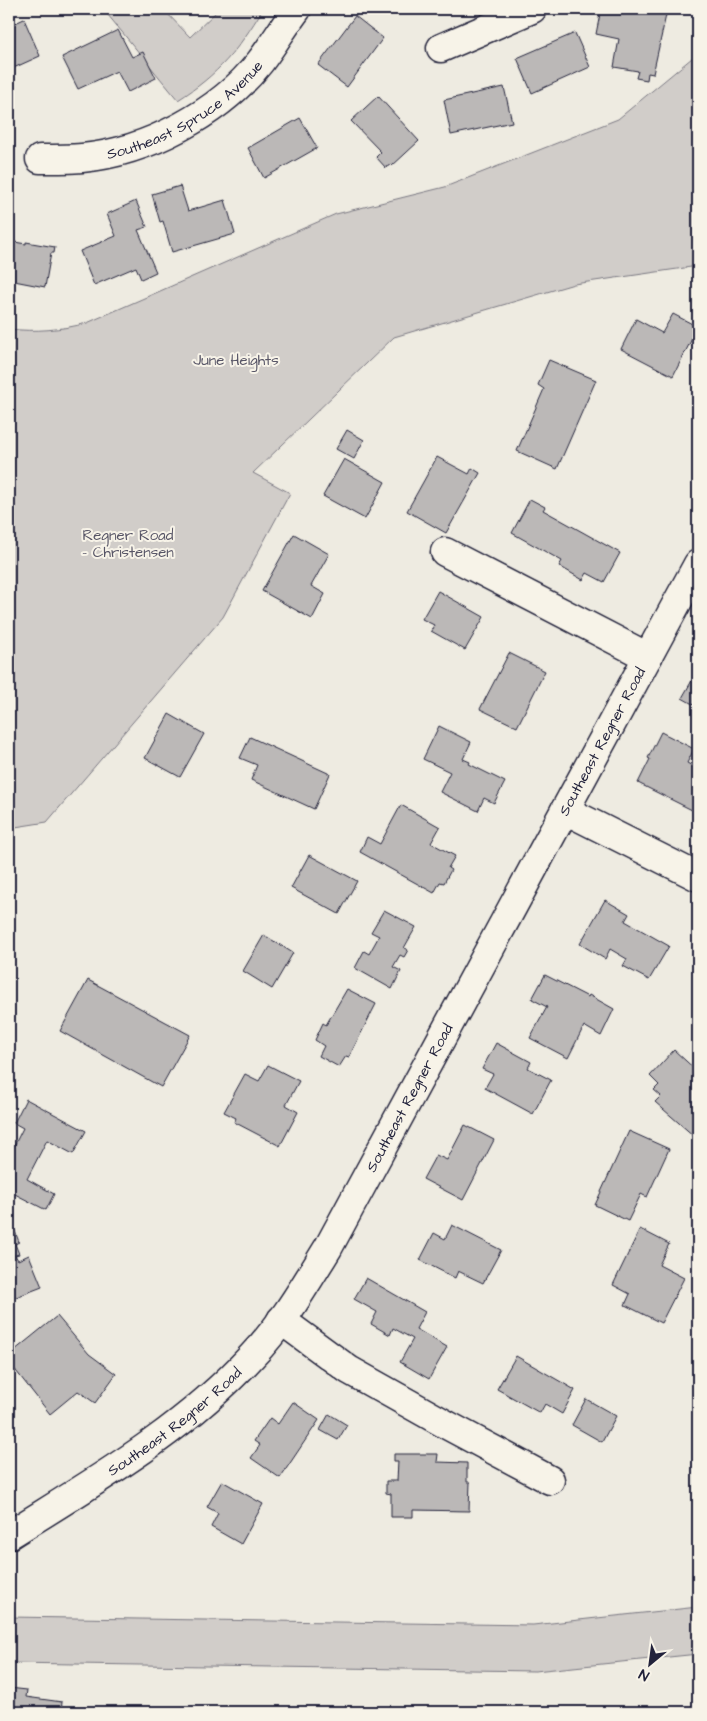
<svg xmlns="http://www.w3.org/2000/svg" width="707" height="1721" viewBox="0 0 707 1721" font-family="'Architects Daughter',sans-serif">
	<rect width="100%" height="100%" fill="#eeebe1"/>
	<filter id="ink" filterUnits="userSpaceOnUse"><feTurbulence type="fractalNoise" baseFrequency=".02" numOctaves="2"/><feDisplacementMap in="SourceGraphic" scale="10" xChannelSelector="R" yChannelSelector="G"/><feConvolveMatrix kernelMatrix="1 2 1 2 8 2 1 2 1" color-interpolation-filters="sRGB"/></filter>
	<g filter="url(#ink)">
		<path fill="#d1cdc9" stroke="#7a7882" d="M103,9h60l27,28 29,-28h44c-25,41 -44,65 -85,91z
			M698,53v213l-124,18 -180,53 -141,136 37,20 -67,124 -176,205 -38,6v-499c26,3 52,1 78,-6l249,-109 109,-27 173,-68z
			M698,1607v47l-163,17 -526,-8v-46l524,8z"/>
		<path fill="#bbb8b7" stroke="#22223b" d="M601,9h54l-1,3 12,3 -13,59 -5,-1 -1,7 -11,-2 2,-7 -24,-4 5,-28 -23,-5z
			M355,16l28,22 -36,49 -29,-22z
			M24,19l16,37 -31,14v-44z
			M118,30l14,27 11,-5 13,26 -28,14 -11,-21 -39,18 -16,-32z
			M575,33l15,34 -58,26 -15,-35z
			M504,87l8,35 -61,13 -7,-35z
			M378,96l41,45 -27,25 -1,-2 -5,4 -10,-11 5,-5 -30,-31z
			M300,118l17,30 -53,30 -16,-30z
			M180,186l8,25 37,-11 10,34 -63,18 -9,-31 -3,1 -8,-28z
			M136,201l11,26 -9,3 18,42 -15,7 -5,-12 -42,18 -14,-34 36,-15 -9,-22z
			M9,241l17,3v-2l29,5 -1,6h-3l-6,34 -36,-7z
			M673,314l25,13 -25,49 -52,-27 15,-30 26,14z
			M549,360l47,20 -39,89 -40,-18 27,-62 -6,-4z
			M347,430l17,10 -10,19 -18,-10z
			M437,457l32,17 3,-6 8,5 -34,60 -39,-22z
			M344,459l41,23 -20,37 -42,-23z
			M530,499l15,8 -2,3 77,43 -16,29 -17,-9 -4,7 -24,-14 3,-5 -50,-28z
			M294,534l35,20 -18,32 14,8 -13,25 -50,-28z
			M438,591l46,26 -19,33 -34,-19 3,-6 -12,-6z
			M509,653l36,18 -28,56 -37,-18z
			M694,677l4,2v28l-16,-9z
			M169,714l35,20 -24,43 -35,-19z
			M439,726l32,16 -8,17 7,3 -1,2 36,18 -11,21 -10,-5 -6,13 -38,-19 10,-20 -27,-13z
			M661,732l33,17 -7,14 11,6v44l-60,-30 12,-24 -2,-1z
			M250,737l80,37 -16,35 -63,-29 6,-15 -17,-7z
			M401,805l39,22 -9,16 24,13 -7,12 3,2 -7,13 -4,-1 -6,11 -74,-41 7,-15 13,7z
			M309,855l48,26 -18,33 -48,-26z
			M605,900l24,14 -4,7 44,25 -20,34 -26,-14 4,-7 -17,-10 -5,10 -25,-15z
			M384,910l32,17 -12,21 4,2 -4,7 -4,-2 -7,12 8,4 -9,18 -37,-21 9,-17 5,3 10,-18 -8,-4z
			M264,935l29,18 -21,36 -29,-18z
			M545,975l43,22 1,-2 25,14 -13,27 -17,-10 -16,32 -38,-20 17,-31 -15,-8z
			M88,980l102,55 -29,52 -101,-56z
			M347,989l29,15 -27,53 -3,-1 -7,11 -20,-11 5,-10 -9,-6 8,-17 3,2z
			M496,1043l35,19 -3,6 23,12 -18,34 -48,-26 8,-14 -11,-5z
			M674,1050l24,22v62l-3,3 -40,-35 6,-6 -7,-6 5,-5 -9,-9z
			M268,1065l31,16 -13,24 12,7 -18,34 -46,-24 2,-4 -12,-6 21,-38 14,7z
			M26,1099l60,32 -13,23 -26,-14 -20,39 27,15 -8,16 -37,-19v-35l14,-28 -9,-5z
			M465,1125l29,15 -31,60 -40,-21 13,-24 11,5z
			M629,1131l40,18 -22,48 -6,-3 -13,27 -33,-16z
			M452,1225l49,25 -18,33 -25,-12 -3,7 -35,-18 14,-27 11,6z
			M13,1226l6,16 -4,2 4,10 -4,1 3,5 11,-5 13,32 -31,12 -2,-4v-67z
			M640,1229l29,15 -10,21 25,13 -23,45 -36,-18 5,-11 -17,-9z
			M366,1278l59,34 -9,17 31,18 -18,32 -29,-17 13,-23 -20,-11 -3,7 -19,-11 6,-12 -23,-13z
			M57,1316l32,38 27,20 -21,29 -17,-12 -28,23 -41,-52v-7z
			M516,1356l59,34 -13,24 -17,-10 -5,9 -43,-24z
			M586,1399l30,17 -14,26 -30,-17z
			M293,1402l26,18 -39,58 -29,-20 9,-13 -6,-4 16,-23 8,6z
			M329,1414l18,11 -9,15 -18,-10z
			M394,1454h44l-1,8 30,1v19h3l-1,29 -56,-1v7h-22v-23l-5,-1v-12h11l1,-20h-4z
			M222,1481l41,23 -22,40 -30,-17 7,-14 -11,-6z
			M9,1688l18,2 -1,7 36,5 -1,10h-52z"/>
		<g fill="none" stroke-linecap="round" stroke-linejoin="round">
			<defs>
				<g id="minor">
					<path d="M441,48l91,-39"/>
					<path id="s1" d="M40,159c14,0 29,0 42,-1 65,-6 138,-45 178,-96 13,-17 24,-36 37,-53"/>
					<path d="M445,552l203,105"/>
					<path d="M565,810l133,67"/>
					<path d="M281,1320l68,50 98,55 103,55"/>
					<path id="s2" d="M9,1535c86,-54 173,-103 243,-179 31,-32 53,-71 76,-108l370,-684"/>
				</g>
			</defs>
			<use href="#minor" stroke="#22223b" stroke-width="31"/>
			<use href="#minor" stroke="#f7f3e8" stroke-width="28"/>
		</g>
	</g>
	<g text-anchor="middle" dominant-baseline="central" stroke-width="4" stroke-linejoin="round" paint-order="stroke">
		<g font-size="15" fill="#22223b" stroke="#f7f3e8">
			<text stroke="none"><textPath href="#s1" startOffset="158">Southeast Spruce Avenue</textPath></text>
			<text stroke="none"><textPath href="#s2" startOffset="1011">Southeast Regner Road</textPath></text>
			<text stroke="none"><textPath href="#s2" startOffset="606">Southeast Regner Road</textPath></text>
			<text stroke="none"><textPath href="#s2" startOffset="201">Southeast Regner Road</textPath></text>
		</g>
		<g font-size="15" fill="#575566" stroke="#f7f3e8">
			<text x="236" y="360">June Heights</text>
			<text x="128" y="535">Regner Road<tspan x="128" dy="17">- Christensen</tspan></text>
		</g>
	</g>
	<rect width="707" height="1721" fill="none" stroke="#f7f3e8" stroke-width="30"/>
	<rect x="15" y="15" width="677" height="1691" fill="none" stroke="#22223b" stroke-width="2" filter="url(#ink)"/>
	<g transform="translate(650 1664) rotate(209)" stroke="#f7f3e8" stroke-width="4" paint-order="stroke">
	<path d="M0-4L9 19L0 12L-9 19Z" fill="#22223b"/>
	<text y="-8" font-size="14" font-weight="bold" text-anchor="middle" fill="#22223b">N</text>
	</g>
</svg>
